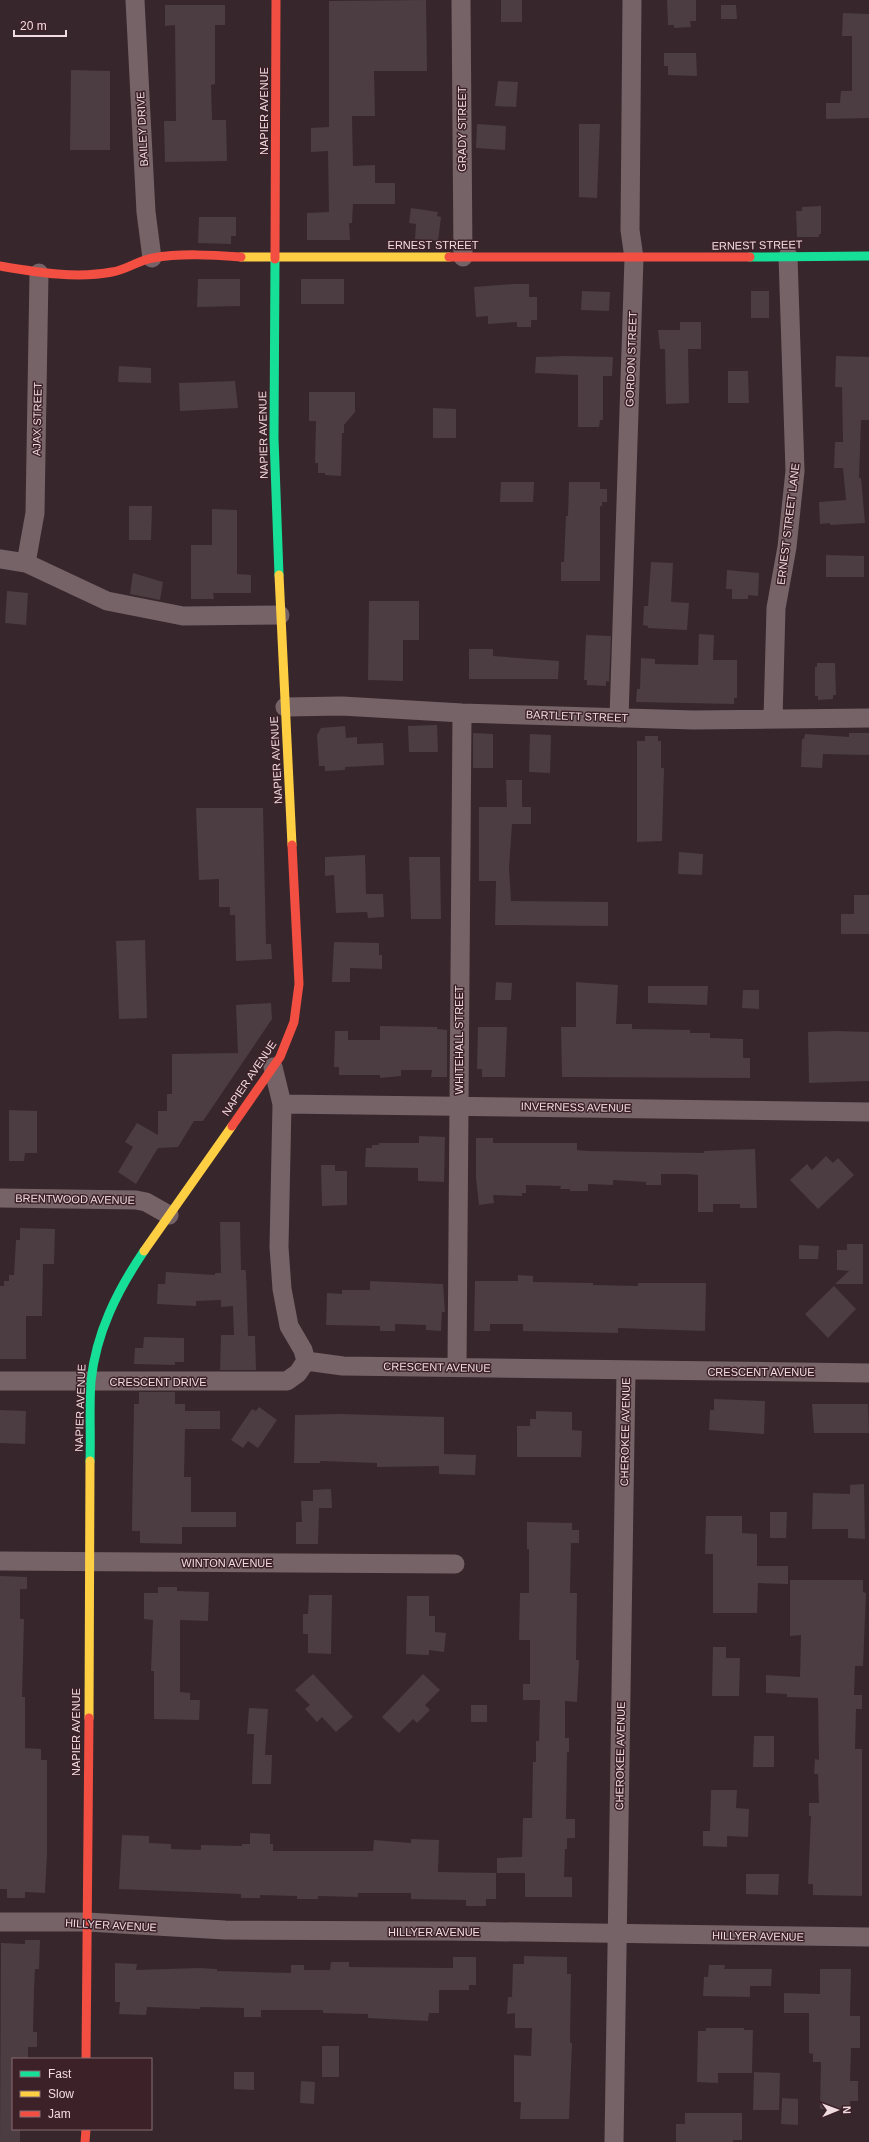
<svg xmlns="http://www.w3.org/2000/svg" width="869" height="2142" viewBox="0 0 869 2142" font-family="Helvetica,sans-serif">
	<rect width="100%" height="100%" fill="#37272c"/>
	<path fill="#4b3d41" d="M426,0l1,71h-53l1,45h-23l1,50 22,-1v18h20v21h-42l-1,19h-3l1,17h-43v-27l22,-1 -1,-61 -17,1v-24l18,-1v-126z
		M501,0h21v22h-21z
		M667,0h29v21h-6l1,6 -17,1v-3h-6z
		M165,5h60v20h-10v59l-4,1 1,35h14l1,41 -62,1 -1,-41h12l-1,-96 -10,1z
		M721,5h15l1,14h-16z
		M843,13l26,1v104l-43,1v-16h14l1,-12h11v-55h-10z
		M664,53h32l1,23 -29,-1v-9h-4z
		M71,70l39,1v79h-40z
		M498,81l20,1 -2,25 -21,-1z
		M477,124l29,2 -1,24 -29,-2z
		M579,124h21l-3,74 -18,-1z
		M821,206v28h-2v3h-22l-1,-26h6v-4z
		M411,208l27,4 -1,4 4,1 -3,24 -23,-2 1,-15 -7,-1z
		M199,217h37v19h-5v8l-33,-1z
		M198,279h42v27l-43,1z
		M301,279h43v25h-43z
		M513,284h16v13h8v23h-6v7h-14v-5l-29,2v-8l-12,1 -2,-30z
		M582,291l28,1 -1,19 -28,-1z
		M751,291h18v27h-18z
		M680,322h21v27h-13l1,54 -23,1 -1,-55h-5l-2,-19h22z
		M566,356l47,1 -1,19h-9v44h-3l-1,7h-21v-52l-43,-2 1,-16z
		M836,356l33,1v63h-8l-2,58h2l4,45 -35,2v-2l-10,1 -1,-22 27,-2 -3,-32h-9l1,-26h8l-1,-55h-7z
		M119,366l32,2v15l-33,-1z
		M728,371h20l1,32h-21z
		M235,381l3,27 -58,3 -1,-28z
		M309,392h46v20l-11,13v8h-2l-1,43 -16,-1v-2h-7v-10h-3l1,-42h-7z
		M433,408l23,1v29h-23z
		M501,482h33l-1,20h-33z
		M569,482h31v7h7v13h-5v4h-2v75h-39v-19h3l2,-46h2z
		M129,506h23l-1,34h-22z
		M212,509l25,1v64l14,1v18h-38l1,6h-23v-54h21z
		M826,555l38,1v21h-38z
		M651,562l22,1 -2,39 18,1 -2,27 -39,-2v-2l-5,-1 1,-19h4z
		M727,570l32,3 -1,23 -10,-1v4h-16v-10h-6z
		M133,573l30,9 -3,18 -30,-6z
		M7,591l21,2 -2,32 -21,-2z
		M369,601h50v39h-16v41l-35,-1z
		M699,634l15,1 -1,25h24v38h-3v6l-98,-2 1,-13h3l1,-31 14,1v5l43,1z
		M586,635l25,1 -2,46 -3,-1v5l-19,-1v-5h-3z
		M469,649h24v7l66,5 -1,18h-89z
		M817,663h18l1,32h-3v4l-15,1v-4h-3v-29h2z
		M437,725l1,27h-29l-1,-26z
		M345,726l1,12 11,-1v7l26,-1 1,22 -39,2v3l-20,1v-5h-6l-2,-31 4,-7z
		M473,733l20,1v34h-20z
		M849,733h20v22l-46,-1 -1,14 -21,-1 1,-28h2l1,-5 44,3z
		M530,734l21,1 -1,38 -21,-1z
		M645,736h13v5h3v27h3l-2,73 -25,1v-101h8z
		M506,780h16v27h9v17h-19l-3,44 2,33 97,1v24l-113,-1 1,-44h-17v-74h28z
		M196,808h67l3,136h5l1,15 -36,2 -1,-46h-5v-8h-11v-28l-20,1z
		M679,852l24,2 -1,21 -24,-1z
		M365,855l1,39h17l1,23 -16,1 -1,-6 -31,1 -2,-38 -9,1v-19z
		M409,857h31l1,62h-30z
		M854,895h15v39h-28v-20h13z
		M145,940l2,78 -28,1 -3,-78z
		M334,942l45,1v12h3v14l-32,-1v14h-18z
		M496,982l16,1 -1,17h-16z
		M576,982l42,3 -2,39h16v5l58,1v3h20v5l33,1v19h7v20l-188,-1 -1,-50h15z
		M648,986h60l-1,19 -59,-2z
		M743,990h16v19l-17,-1z
		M271,1003l1,16 -69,102h-9l-16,26 -20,1 -22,36 -18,-12 15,-25 -8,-5 12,-19 21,12v-24h9v-17h5v-40l66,-1 -2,-48z
		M380,1026l57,1v2l10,1v47h-16l1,-7h-31v6l-21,2v-3h-41v-8h-5l1,-36h13v9h32z
		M478,1027h29l-2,50h-23v-8h-5z
		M836,1031l33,1v49l-60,2 -1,-51z
		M9,1110l28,1v42h-12l-1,8h-15z
		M419,1136l26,1 -1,45 -26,-1v-13l-53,-1 1,-19h6v-3h7v-2h40z
		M476,1138h17v5h84v7l11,1 116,2v-2l51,-2 2,59h-17v-4h-27v8h-15v-37l-10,-1h-27v11h-15v-3l-33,-2v5l-25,-1v7h-18v-2h-10l1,-3 -35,-1v8h-4v3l-29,-1 1,8 -15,2 -3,-27z
		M826,1156l7,7 5,-5 16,17 -36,34 -28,-29 17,-16 5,6z
		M321,1165h14v6h12v34l-25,1z
		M220,1222h20l1,48h4l1,2 2,64h7l1,34h-36l1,-35h13l-1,-29 -12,1v-7l-25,1v5l-39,-2 1,-20h7l1,-12 49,3v-2h6z
		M20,1228l35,1 -1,35h-11l-1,52h-16v43h-26v-73h4v-5h5v-6h5l2,-35h4z
		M847,1244h16v40h-28l14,-13 -12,-1v-20h10z
		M799,1245l20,1 -1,13h-19z
		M518,1275l15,1v6l60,1v2l45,1v-3h68l-1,48 -87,-3v5l-95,-2v-7h-33v7h-16l1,-50h43z
		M370,1281l73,3 2,28h-3l-1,19 -15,-1v-5l-31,-1v7h-15v-5l-54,-1 1,-32 15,1v-4h28z
		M834,1286l22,23 -28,29 -23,-24z
		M144,1337l40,1v24h-9v3l-41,-1 1,-16h8z
		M139,1392h36v12h10v7h35v18h-35l-1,48h7v35h45v15h-54v17l-42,-1v-12h-8v-6l2,-121h5z
		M714,1399l51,2 -1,33 -55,-4 1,-20h4z
		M812,1404h56l1,29h-55z
		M259,1407l18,13 -19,28 -10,-7 -5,7 -12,-8 21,-31 4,2z
		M0,1410l26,1 -1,33 -25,-1z
		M536,1411l36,1v18l10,1 -1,26h-64v-31h13v-7h6z
		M340,1414l104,3v37l32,1 -1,20 -36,-1v-8l-62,1v-4l-57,-2v2h-26l1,-48z
		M864,1484l1,55 -17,-1v-9h-36l1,-36 37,1v-9z
		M331,1489l1,19h-13l-1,36h-22v-22h6l-1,-21h12v-11z
		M770,1512h17l-1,26h-16z
		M706,1516h36v17l15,1v32h31v18l-30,-1 -1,30h-44v-59h-8z
		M527,1522l45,1v7h7v13h-8l-1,50h7l-1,67h3l-2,42 -12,-1v37h4v14h-2l-1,67h9v19h-8v11h-2l-1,28h8v20h-47v-24h-28v-15l25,-1 1,-39h9l1,-56h3v-21h3l1,-41h-17v-16h7v-44h-11l1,-47h9v-44h-2z
		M0,1576l27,1v12h-7v30h4l-2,78h3v51l16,1v11h6v93l-2,40 -20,-1v6h-18v-9h-7z
		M790,1580h73v12l3,1 -3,73h-8l-1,29h8v14h-6l-1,40h7v147l-49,-1v-11h-5l3,-68h-2v-13h10l-1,-29h-4l1,-15 4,1 -1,-62 -31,-1v-3l-21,-1v-18l34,2 1,-42 -11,1z
		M158,1587h19v4l32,1 -1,29 -28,-1v72l10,1v7h10l-1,20 -45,-1v-48h-3l2,-51 -9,-1v-26h14z
		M309,1595h23l-1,59 -23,-1v-19h-5v-20h5z
		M407,1596h22v20h6v16l11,1 -2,19 -15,-2v5l-23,-1z
		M713,1647h13v11h14l-1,38h-27z
		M313,1674l40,43 -17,15 -14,-15 -5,5 -12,-13 5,-4 -15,-15z
		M423,1674l17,16 -15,15 5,5 -13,13 -4,-4 -14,14 -17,-16z
		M471,1705h16v17h-16z
		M249,1708l19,1 -3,46h7l-1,29h-19l2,-50h-7z
		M754,1736h20v31h-21z
		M711,1790h26l-1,18 13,1 -1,28 -21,-1v11l-24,-1v-15h7z
		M250,1833l20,1v10h3v7h100l1,-11 37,3v-4l28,1 -1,32 58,1v26h-10v7h-20v-6l-55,-1v-6h-53v4l-40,-1v3h-21v-3l-37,-1v3h-19v-4l-122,-5 3,-54 27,1v7l22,1v5l30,1v-5l41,1v-2h8z
		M746,1874h33l-1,21 -32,-1z
		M25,1940h15l-1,29h-4l-1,20 -1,43h4v15h-9v12h-15v70h7v13h-20l1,-199 24,1z
		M524,1956l43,1v17h4l-1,69h2l-3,76h-49l1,-17h-7v-47l17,1 1,-28h-17v-15l-8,1 1,-17h4l1,-33h11z
		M453,1957h23v28h-7v5h-30v23h-10l-1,8 -60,-3v-4l-45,-1v-3h-62v7h-17v-9l-44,-1v2l-53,-2 -1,8 -27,-1 1,-12h-5v-39l22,1 -1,6 63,-2 18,1v2l74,2v-8h13v5h26l1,-8h18v5l104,1z
		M709,1965h16l-1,4h48l-1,17h-21v11l-47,-1 1,-19h4z
		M820,1969h31l-1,47h10v32h-9l-1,33h8v20h-8v8h-30l1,-47h-8v-8l-4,-1v-40h-25v-20l36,1z
		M706,2028h38v2h9l-1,43h-34v10l-21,-1 1,-51h8z
		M322,2046h17v31h-17z
		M234,2072h20v18l-20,-1z
		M754,2072l26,1 -1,37h-26z
		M301,2081l14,1 -1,22 -14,-1z
		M782,2098l16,1v26l-17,-1z
		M685,2113h57v27h-9v2h-57v-18h9z"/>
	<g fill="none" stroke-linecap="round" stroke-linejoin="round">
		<path stroke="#766368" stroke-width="19" d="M135,0l11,212 6,46
			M461,0l2,257
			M0,559l26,4 81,38 76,15 97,-1
			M26,563l9,-50 4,-240
			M285,707l57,-1 120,7 232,7 175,-2
			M619,718l15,-460 -4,-28 2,-230
			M773,719l3,-111 11,-61 8,-76 -7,-215
			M273,1067l9,37 -3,143 3,42 7,37 14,24 3,11
			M282,1104l587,8
			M0,1198l136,2 10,2 23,13
			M306,1361l37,5 526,7
			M457,1367l5,-654
			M0,1381h287l11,-8 8,-12
			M0,1561l455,3
			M0,1922h87l138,8 222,1 422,6
			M614,2142l12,-771"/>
		<path stroke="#16e098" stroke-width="9" d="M750,257l119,-1
			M275,259l-1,179 5,137
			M90,1461c1,-26 -1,-54 1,-80 5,-48 26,-90 53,-130"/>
		<path stroke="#ffcf43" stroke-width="9" d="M241,257h208
			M279,575l13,270
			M144,1251l88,-125
			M89,1718l1,-257"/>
		<path stroke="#f24e42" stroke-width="9" d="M449,257h301
			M275,259l1,-259
			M0,266c36,6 76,13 112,6 14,-2 27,-12 41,-14 28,-5 59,-3 88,-1
			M232,1126l48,-69 14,-35 5,-38 -7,-139
			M86,2059l3,-341
			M85,2142l1,-13"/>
	</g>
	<g text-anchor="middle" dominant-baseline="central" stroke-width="3" stroke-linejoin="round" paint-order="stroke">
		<g font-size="11" fill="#f0dce0" stroke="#3d2129">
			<text transform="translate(264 111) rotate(-90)">NAPIER AVENUE</text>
			<text transform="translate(142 129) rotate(-93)">BAILEY DRIVE</text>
			<text transform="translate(462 129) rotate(-90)">GRADY STREET</text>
			<text x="433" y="245">ERNEST STREET</text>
			<text transform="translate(757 245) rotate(-1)">ERNEST STREET</text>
			<text transform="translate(631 359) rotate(-88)">GORDON STREET</text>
			<text transform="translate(37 419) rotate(-89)">AJAX STREET</text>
			<text transform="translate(263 435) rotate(-91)">NAPIER AVENUE</text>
			<text transform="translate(788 524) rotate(-83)">ERNEST STREET LANE</text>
			<text transform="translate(577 716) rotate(2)">BARTLETT STREET</text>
			<text transform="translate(276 760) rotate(-93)">NAPIER AVENUE</text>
			<text transform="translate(459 1040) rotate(-90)">WHITEHALL STREET</text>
			<text transform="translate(249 1078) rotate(-56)">NAPIER AVENUE</text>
			<text transform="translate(576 1107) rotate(1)">INVERNESS AVENUE</text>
			<text transform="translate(75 1199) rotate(1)">BRENTWOOD AVENUE</text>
			<text transform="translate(437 1367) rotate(1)">CRESCENT AVENUE</text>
			<text x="761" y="1372">CRESCENT AVENUE</text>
			<text x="158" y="1382">CRESCENT DRIVE</text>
			<text transform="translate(80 1408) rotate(-88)">NAPIER AVENUE</text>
			<text transform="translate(625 1432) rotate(-89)">CHEROKEE AVENUE</text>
			<text x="227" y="1563">WINTON AVENUE</text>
			<text transform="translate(76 1732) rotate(-90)">NAPIER AVENUE</text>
			<text transform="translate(620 1756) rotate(-89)">CHEROKEE AVENUE</text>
			<text transform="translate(111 1925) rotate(3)">HILLYER AVENUE</text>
			<text x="434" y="1932">HILLYER AVENUE</text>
			<text transform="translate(758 1936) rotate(1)">HILLYER AVENUE</text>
		</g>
	</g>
	<rect x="12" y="2058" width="140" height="72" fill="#3d2129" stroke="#856c72"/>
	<rect x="20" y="2071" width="20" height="6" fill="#16e098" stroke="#856c72"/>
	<text x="48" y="2078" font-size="12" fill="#f0dce0">Fast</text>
	<rect x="20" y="2091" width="20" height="6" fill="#ffcf43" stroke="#856c72"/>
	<text x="48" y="2098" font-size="12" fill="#f0dce0">Slow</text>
	<rect x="20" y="2111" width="20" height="6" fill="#f24e42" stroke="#856c72"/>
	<text x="48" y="2118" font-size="12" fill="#f0dce0">Jam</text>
	<g transform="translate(837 2110) rotate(89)" stroke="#3d2129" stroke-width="3" paint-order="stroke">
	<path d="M0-3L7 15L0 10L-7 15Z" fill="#f0dce0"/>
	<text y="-6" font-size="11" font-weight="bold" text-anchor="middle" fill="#f0dce0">N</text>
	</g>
	<path d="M14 30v6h52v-6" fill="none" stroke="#f0dce0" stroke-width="2"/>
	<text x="20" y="30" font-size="12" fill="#f0dce0" stroke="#3d2129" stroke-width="3" paint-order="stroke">20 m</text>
</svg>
